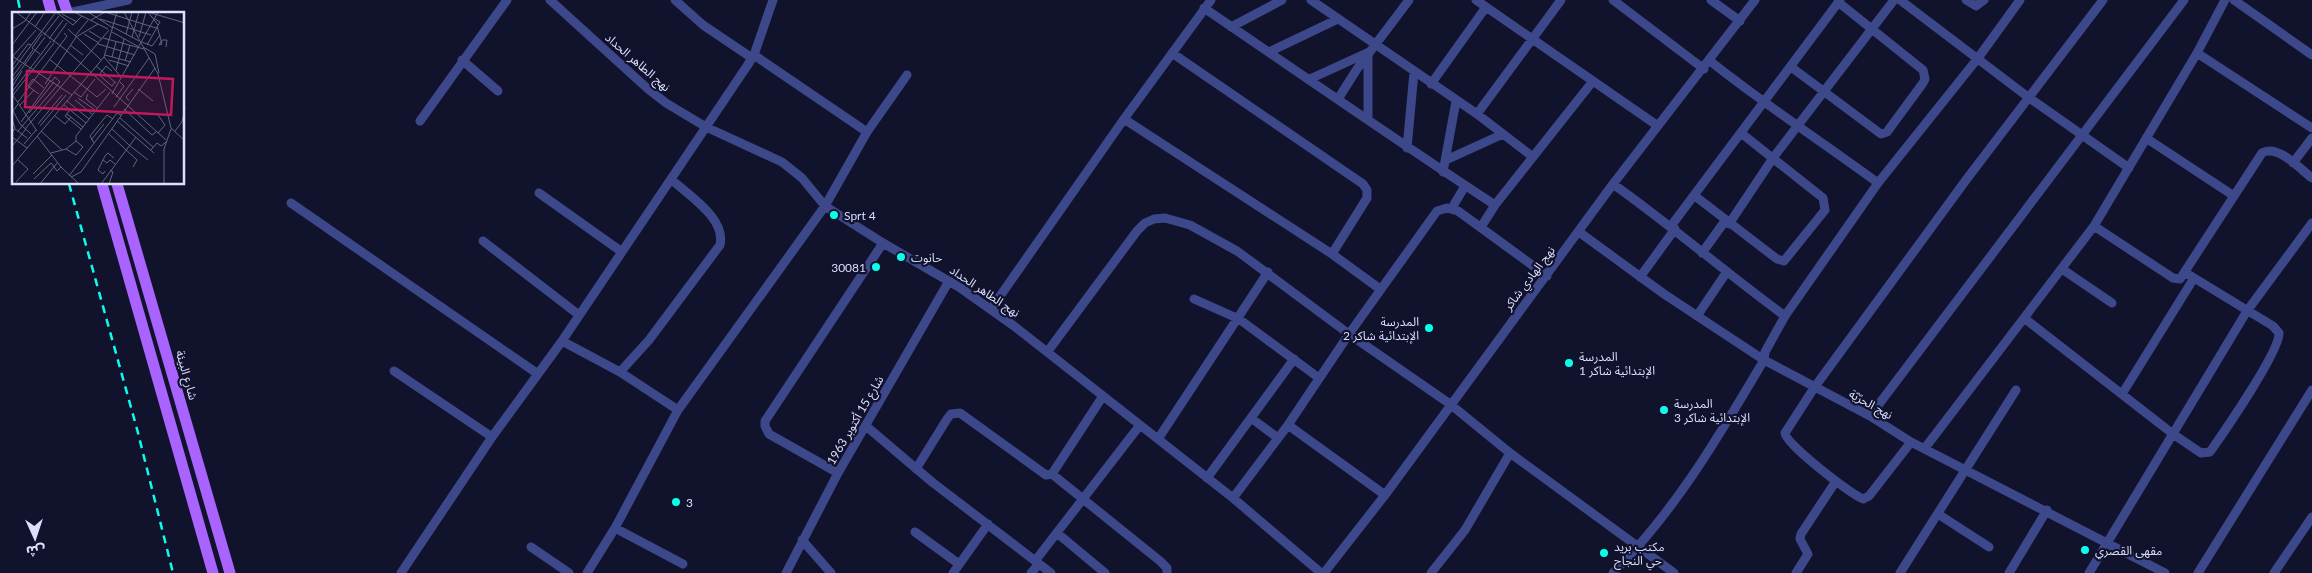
<svg xmlns="http://www.w3.org/2000/svg" width="2312" height="573" viewBox="0 0 2312 573" font-family="Lato,'Noto Sans Arabic',sans-serif">
	<rect width="100%" height="100%" fill="#11122c"/>
	<g fill="none" stroke-linecap="round" stroke-linejoin="round">
		<path stroke="#3d488b" stroke-width="9" d="M550,0l98,89 18,14 40,24 76,35 20,16 23,28 58,37 76,44 55,39 219,172 88,75
			M675,0l28,25 49,33
			M1311,0l166,114 56,43
			M1476,0l182,126
			M1613,0l91,69
			M1711,0l29,21
			M1900,0l128,97 101,71
			M1966,0l10,6 8,-6
			M2234,0l78,55
			M1204,8c97,66 193,133 291,197
			M68,13l60,-13
			M1231,27l51,-27
			M1269,52l69,-33
			M1172,53l191,131 4,6v8l-35,56
			M2197,53l115,75
			M754,55l113,77
			M462,60l36,31
			M1710,61c54,43 112,81 168,122
			M1791,67l90,67 6,-2 36,-49 2,-4 -2,-9 -85,-68
			M1310,79l59,-27
			M1431,84l55,-77
			M1338,99l19,-30 52,-69
			M1477,114l84,-114
			M1124,119l208,135 48,35
			M1368,120v-65
			M420,121l87,-121
			M2146,138l88,58
			M1407,148l7,-76
			M1446,160l57,-26
			M2293,163l19,-25
			M1443,172l13,-71
			M1613,184c59,42 113,89 172,132
			M539,193l83,59
			M1695,196l82,63 7,2 41,-51 -2,-12 -82,-65
			M291,203l247,171
			M1452,208l13,-22
			M1729,224l44,-66 121,-158
			M1671,226l169,-226
			M2094,226l79,52 7,1 82,-126c16,-9 38,16 50,25
			M1481,227l14,-22 98,-124
			M1579,232l85,62 100,66 106,56 41,26 254,131
			M483,241l96,74
			M1702,253l23,-32
			M2062,269l50,34
			M1640,277l35,-48
			M1194,299l45,20 80,59
			M991,309l133,-190 87,-119
			M1697,316l29,-43
			M2024,318l149,116 28,19 9,-1c14,-20 70,-101 69,-119l-6,-7 -87,-53
			M562,341l58,31 58,38
			M1048,351l89,-120 8,-8 9,-4 11,-1 25,7 47,26 112,83 101,70 60,49 164,120
			M394,371l98,66
			M620,372l29,-32 71,-95c6,-27 -31,-49 -49,-66
			M2122,394l72,-116
			M1870,416l314,-416
			M1251,418l27,20
			M1288,425l97,70
			M866,426l66,56 119,91
			M1158,439l110,-167
			M1911,442l-42,54 -6,3c-13,-6 -77,-54 -78,-66l29,-45 152,-208 137,-180
			M1925,448l169,-222 103,-173 28,-53
			M916,469l31,-50 4,-5 9,-1 86,62 6,-1 108,87 7,7v5
			M838,473l-69,-39 -4,-8v-5l118,-178
			M1052,474l51,-78
			M1207,478l87,-119
			M1233,498l55,-73 61,-91 88,-123 10,-3 11,3 89,65
			M1938,514l51,33
			M615,528l68,36
			M915,532l44,32
			M1057,533l48,40
			M802,540l29,33
			M531,547l38,26
			M1035,561l105,-136
			M401,573l91,-136 70,-96 185,-275 7,-11 19,-55
			M587,573l28,-45 63,-118 147,-204 42,-74 40,-57
			M786,573l52,-100 111,-192
			M953,573l35,-49
			M1031,573l8,-9
			M1324,573l61,-78 228,-311 142,-184
			M1431,573l34,-43 45,-77
			M1613,573c63,-63 106,-137 151,-213l1,-8 20,-36 93,-133 100,-125 42,-58
			M1796,573l12,-19 -8,-15 1,-5 35,-53
			M1900,573l116,-183
			M2009,573l38,-63
			M2089,573l158,-262 65,-88
			M2198,573l114,-183
			M2274,573l38,-56"/>
		<path stroke="#a963ff" stroke-width="11" d="M48,0l4,14
			M63,0l5,14
			M102,184l111,389
			M117,184l113,389"/>
		<path stroke="#09ffeb" stroke-width="2.5" stroke-dasharray="8 6" stroke-linecap="butt" d="M18,0l3,14
			M69,184l68,245 36,144"/>
	</g>
	<g fill="#09ffeb" stroke="#11122c" stroke-width="2">
		<circle cx="834" cy="215" r="5"/>
		<circle cx="901" cy="257" r="5"/>
		<circle cx="876" cy="267" r="5"/>
		<circle cx="1429" cy="328" r="5"/>
		<circle cx="1569" cy="363" r="5"/>
		<circle cx="1664" cy="410" r="5"/>
		<circle cx="676" cy="502" r="5"/>
		<circle cx="2085" cy="550" r="5"/>
		<circle cx="1604" cy="553" r="5"/>
	</g>
	<g text-anchor="middle" dominant-baseline="central" stroke-width="4.5" stroke-linejoin="round" paint-order="stroke">
		<g font-size="12" fill="#dcdfff" stroke="#11122c">
			<text transform="translate(638 62) rotate(41)">نهج الطاهر الحداد</text>
			<text transform="translate(1529 278) rotate(-53)">نهج الهادي شاكر</text>
			<text transform="translate(985 291) rotate(34)">نهج الطاهر الحداد</text>
			<text transform="translate(187 375) rotate(74)">شارع البيئة</text>
			<text transform="translate(1871 404) rotate(29)">نهج الحرّيّة</text>
			<text transform="translate(855 420) rotate(-60)">شارع 15 أكتوبر 1963</text>
		</g>
		<g font-size="12" fill="#dcdfff" stroke="#11122c" text-anchor="start">
			<text x="844" y="215">Sprt 4</text>
			<text x="911" y="257">حانوت</text>
			<text x="866" y="267" text-anchor="end">30081</text>
			<text x="1419" y="321" text-anchor="end">المدرسة<tspan x="1419" dy="14">الإبتدائية شاكر 2</tspan></text>
			<text x="1579" y="356">المدرسة<tspan x="1579" dy="14">الإبتدائية شاكر 1</tspan></text>
			<text x="1674" y="403">المدرسة<tspan x="1674" dy="14">الإبتدائية شاكر 3</tspan></text>
			<text x="686" y="502">3</text>
			<text x="1614" y="546">مكتب بريد<tspan x="1614" dy="14">حي النجاح</tspan></text>
			<text x="2095" y="550">مقهى القصري</text>
		</g>
	</g>
	<g transform="translate(12 12)">
		<rect width="172" height="172" fill="#11122c"/>
		<path fill="none" stroke="#626480" stroke-width="1" d="M4,0l50,38 100,90M44,0l17,13 9,-9M62,0l34,17M76,0l25,16M93,0l51,16M112,0l34,62 13,54 14,13M136,0l37,11M136,0l10,13M50,2l15,8M88,7l51,16M79,8l14,-8M145,14l5,18 -3,1M23,15l10,-15M101,15l26,14M0,17l13,-8 6,-9M56,17l33,31M77,19l13,8M100,20l27,15M72,22l15,9M114,22l6,-22M32,23l15,-19M63,24l13,-16M120,25l7,-25M127,25l7,-25M91,26l41,11M37,27l14,-19M41,30l14,-19M130,30l10,4 8,-11M86,32l37,11M0,33l25,-33M58,33l13,10M135,33l13,-23 -5,-3M147,33l3,-5h5l-1,7M131,35l12,7 4,19M28,42l-8,-6 10,-14M93,43l26,7M0,44l60,39M0,45l24,-27M92,45l18,21M100,45l4,-15M37,47l48,38 9,-8M97,48l20,6M113,49l5,-16M11,52l10,-14M0,54l16,-22 3,1M84,54l20,17M104,58l8,-31M0,59l44,-59M100,59l-6,-5 -7,9 13,11 3,-4M0,65l10,-13M0,70l33,-45M33,72l31,-47 22,-13M0,75l10,-16M126,77l15,12M0,80l39,-51M62,80l7,5 14,-18M0,82l25,37M27,82l-11,-8 5,-7 11,9M76,82l-2,5 11,9M100,82l46,-82M1,83l41,-52M104,85l8,-11 -4,-4M66,86l17,12M63,88l17,14M55,89l22,18M117,89l-3,-4 7,-8M6,90l49,-66 -3,-3M6,92l-5,7 7,13 11,10M8,93l14,-15M52,93l22,18M102,95l35,-49M112,97l28,26 4,-3M58,98l-5,6 16,13M17,101l25,-31M55,102l16,13M43,104l10,8 6,-7M108,106l33,29M0,107l3,9 -3,5M105,109l37,32M9,110l30,-42M26,112l24,-29M28,114l26,-31M3,117l12,9M13,117l84,-99M100,117l17,16M6,119l42,-49 -5,-5 -3,4M29,119l21,19M163,119l7,-9 3,-14M146,121l7,-8 -7,-10M97,122l28,26 -4,7M25,124l24,31 18,17M0,125l15,11M79,128l13,-16M64,129v-5l34,-44M82,131l-4,-7 17,-21 6,4M12,132l12,-14M1,133l13,-16M117,133l19,15M139,138l6,-7 4,3 5,-4M39,141l15,-4 10,-8 7,6 -7,8 -10,-6M91,148l4,3 3,-3 5,4M0,154l92,-109 13,-45M93,159l-2,3 -5,-4 7,-14 3,-3 6,5M21,162l19,-19M57,164l48,-63 4,2M59,165l10,-5 74,-104M22,167l17,-16 6,8 4,-4M4,170l12,-13 -10,-9M28,172l17,-21M89,172l35,-47M97,172l4,-12 -3,-2M152,172v-35l7,-20"/>
		<path fill="#c2185b" fill-opacity="0.15" stroke="#c2185b" stroke-width="2.5" d="M15,59l146,8 -2,36 -146,-8z"/>
		<rect width="172" height="172" fill="none" stroke="#dcdfff" stroke-width="2.5"/>
	</g>
	<g transform="translate(35 538) rotate(177)" stroke="#11122c" stroke-width="4" paint-order="stroke">
	<path d="M0-4L9 19L0 12L-9 19Z" fill="#dcdfff"/>
	<text y="-8" font-size="14" font-weight="bold" text-anchor="middle" fill="#dcdfff">ش</text>
	</g>
</svg>
